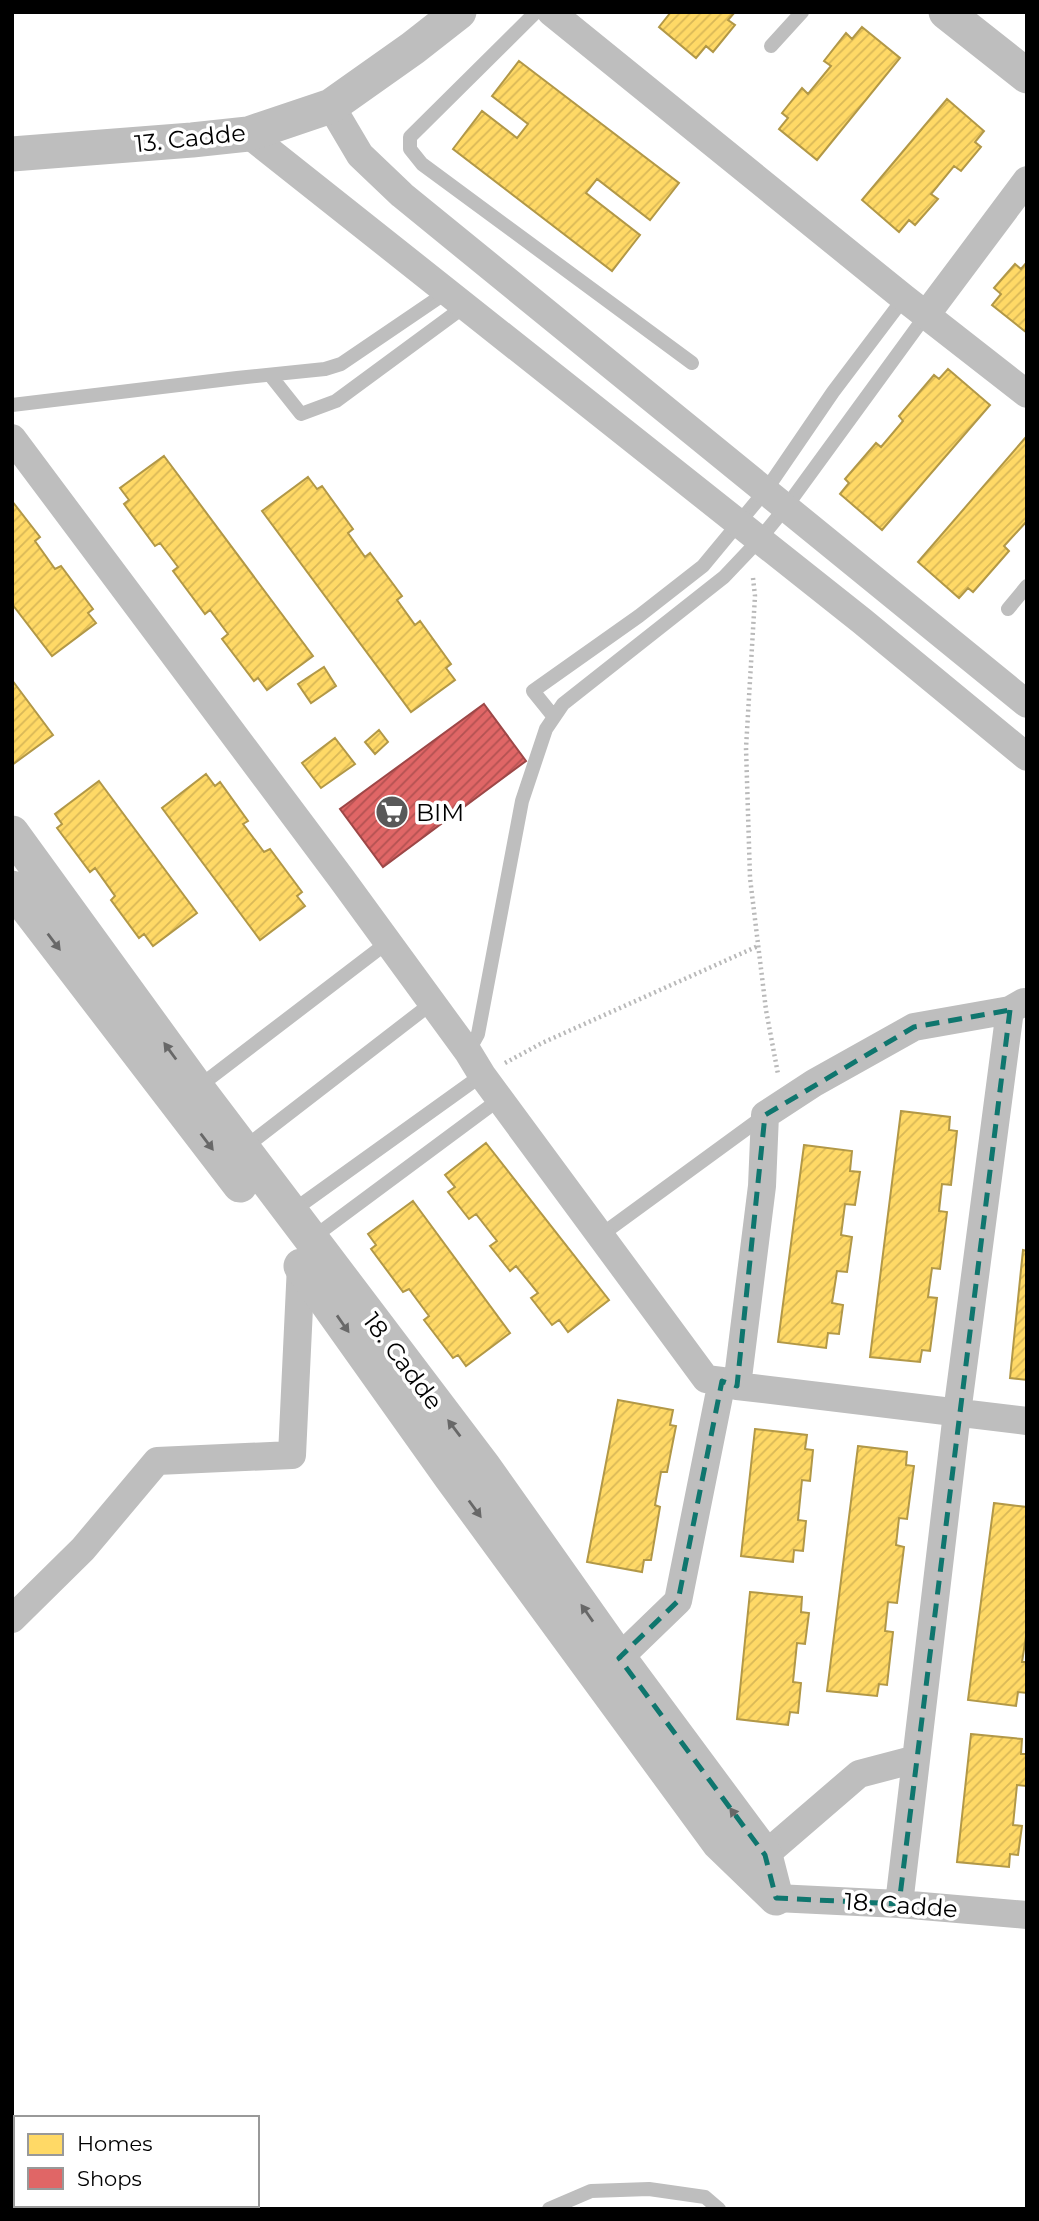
<svg xmlns="http://www.w3.org/2000/svg" width="1039" height="2221" viewBox="0 0 1039 2221" font-family="Montserrat,sans-serif">
	<defs>
		<pattern id="homes-hatch" width="6" height="6" patternUnits="userSpaceOnUse" patternTransform="scale(1.75)"><rect width="6" height="6" fill="#ffd966"/><path d="M-1 1l2-2M0 6l6-6M5 7l2-2" fill="none" stroke="#d9b857"/></pattern>
		<pattern id="shops-hatch" width="6" height="6" patternUnits="userSpaceOnUse" patternTransform="scale(1.75)"><rect width="6" height="6" fill="#e06666"/><path d="M-1 1l2-2M0 6l6-6M5 7l2-2" fill="none" stroke="#b35252"/></pattern>
	</defs>
	<rect width="100%" height="100%" fill="#fff"/>
	<path fill="url(#homes-hatch)" stroke="#b29847" stroke-width="2" d="M671,12h64l-7,8 7,5 -22,27 -7,-6 -10,12 -37,-31z
		M862,27l38,31 -83,102 -38,-31 9,-11 -6,-5 20,-25 6,6 23,-28 -7,-5 22,-28 6,6z
		M519,61l160,122 -29,37 -53,-41 -11,14 54,42 -28,36 -159,-122 29,-38 35,27 11,-14 -36,-28z
		M947,99l37,32 -9,11 6,5 -20,24 -7,-5 -23,28 7,5 -23,26 -6,-5 -10,12 -37,-32z
		M1027,262v71l-35,-28 9,-11 -7,-6 21,-24 6,5z
		M948,369l42,36 -108,125 -42,-36 9,-11 -4,-4 31,-36 5,4 22,-26 -4,-5 35,-41 5,4z
		M1026,437l1,84 -23,25 5,5 -36,41 -5,-4 -9,10 -41,-36z
		M164,456l149,200 -46,34 -9,-12 -4,3 -32,-42 6,-5 -18,-24 -5,4 -32,-43 5,-4 -18,-24 -5,3 -31,-42 5,-4 -9,-12z
		M308,477l9,12 5,-3 31,43 -5,4 17,24 5,-4 32,43 -5,4 18,25 5,-4 31,43 -5,4 9,12 -44,32 -149,-201z
		M12,501l28,36 -5,4 20,28 6,-3 32,43 -5,4 8,10 -44,33 -40,-52z
		M324,667l12,19 -25,17 -13,-19z
		M12,680l41,55 -41,30z
		M379,730l9,12 -13,12 -10,-12z
		M335,738l20,26 -34,24 -19,-25z
		M206,774l9,12 5,-4 28,39 -5,3 21,28 6,-3 32,43 -5,4 8,10 -45,34 -98,-132z
		M99,781l98,132 -44,33 -9,-12 -5,4 -28,-38 4,-4 -20,-28 -5,4 -33,-44 5,-4 -7,-10z
		M901,1111l49,6 -1,13 8,1 -6,54 -9,-1 -3,27 8,1 -7,57 -8,-1 -4,29 9,1 -7,53 -8,-1 -2,12 -50,-5z
		M486,1143l123,157 -41,32 -9,-12 -7,5 -21,-27 7,-5 -22,-27 -6,5 -20,-25 7,-5 -21,-27 -7,5 -21,-27 7,-5 -10,-12z
		M804,1145l48,6 -2,20 10,1 -5,33 -10,-1 -4,31 11,2 -5,35 -10,-1 -5,32 11,2 -4,29 -11,-1 -2,15 -48,-6z
		M413,1201l97,132 -44,33 -8,-11 -5,3 -29,-38 5,-4 -20,-27 -6,3 -32,-43 5,-4 -8,-11z
		M1023,1250l4,1v129l-17,-2z
		M618,1400l55,10 -3,15 6,1 -9,46h-6l-6,33 5,2 -9,53h-7l-2,12 -55,-10z
		M755,1429l52,6 -2,14 8,1 -3,31 -8,-1 -4,40 8,1 -3,30 -9,-1 -1,12 -52,-6z
		M858,1446l49,6 -1,13 8,1 -7,53 -8,-1 -3,27 8,2 -7,56 -9,-1 -3,29 8,1 -6,53 -8,-1 -2,12 -50,-5z
		M994,1503l33,4v123l-5,32h5v31l-9,-1 -2,14 -48,-6z
		M750,1592l52,5 -1,15 8,1 -4,31 -8,-1 -4,39 8,1 -3,30 -8,-1 -2,13 -51,-6z
		M971,1734l51,5 -1,15h6l-1,32 -9,-1 -4,40 9,1 -4,29 -8,-1 -1,13 -52,-5z"/>
	<path fill="url(#shops-hatch)" stroke="#9d4747" stroke-width="2" d="M484,704l42,57 -143,106 -43,-58z"/>
	<g fill="none" stroke-linecap="round" stroke-linejoin="round">
		<path stroke="#b9b9b9" stroke-width="4.5" stroke-dasharray="2 3.5" stroke-linecap="butt" d="M753,578l2,18 -9,152 4,130 16,132 12,64
			M505,1063l37,-20 216,-97"/>
		<path stroke="#bebebe" stroke-width="14" d="M536,12l-126,125v12l12,15 270,199
			M771,46l31,-34
			M270,375l31,39 35,-13 129,-95
			M12,405l225,-27 88,-9 16,-5 106,-72
			M1008,609l19,-23
			M554,717l-21,-26 106,-75 64,-50 63,-76 67,-98 71,-94
			M468,1052l10,-18 44,-233 24,-72 17,-25 161,-127 35,-37 27,-33 140,-192
			M197,1088l191,-146
			M244,1148l188,-145
			M291,1212l191,-137
			M601,1235l163,-119
			M311,1239l190,-141
			M112,2205v4
			M549,2209l42,-18 58,-2 56,8 14,12"/>
		<path stroke="#bebebe" stroke-width="28" d="M551,12l353,286 123,96
			M331,106l29,49 42,40 625,509
			M248,134l614,487 165,136
			M926,315l101,-135
			M12,438l329,440 127,174 14,23 224,304 16,2 15,5 290,35
			M737,1386l25,-200 3,-71 49,-32 100,-56 96,-17 14,-8
			M12,1619l71,-70 74,-88 135,-6 9,-190
			M619,1658l59,-57 44,-220
			M765,1855l94,-81 57,-15
			M776,1898l123,6 128,11
			M899,1904l58,-491 53,-403"/>
		<path stroke="#bebebe" stroke-width="35" d="M946,12l81,64
			M12,154l180,-14 56,-6 83,-28 82,-58 46,-36
			M12,833l185,255 287,379 135,191 146,197 11,43
			M12,888l228,297
			M301,1266l150,211 268,366 57,55"/>
	</g>
	<defs><path id="oneway-solid" d="M-6-.8H1V-3.2L6.5 0L1 3.2V.8H-6Z" transform="scale(1.75)"/></defs>
	<g fill="#686868">
		<use href="#oneway-solid" transform="translate(54 942) rotate(53)"/>
		<use href="#oneway-solid" transform="translate(170 1051) rotate(-126)"/>
		<use href="#oneway-solid" transform="translate(207 1142) rotate(53)"/>
		<use href="#oneway-solid" transform="translate(343 1324) rotate(55)"/>
		<use href="#oneway-solid" transform="translate(454 1428) rotate(-127)"/>
		<use href="#oneway-solid" transform="translate(475 1509) rotate(54)"/>
		<use href="#oneway-solid" transform="translate(587 1613) rotate(-125)"/>
		<use href="#oneway-solid" transform="translate(736 1816) rotate(-127)"/>
	</g>
	<path fill="none" stroke="#0f766e" stroke-width="5" stroke-dasharray="14 9" stroke-linejoin="round" d="M1010,1010l-111,894 -123,-6 -11,-43 -146,-197 59,-57 44,-220 15,5 28,-271 149,-88z"/>
	<defs>
		<symbol id="supermarket-disc" viewBox="-11 -11 22 22"><circle r="9.5" fill="#595959" stroke="#fff"/><path d="M-6-5.5h2.5l.6 2H6L4.5 2H-2.5L-4.4-4H-6ZM-1.5 3.2a1.3 1.3 0 1 0 .1 0ZM3 3.2a1.3 1.3 0 1 0 .1 0Z" fill="#fff"/></symbol>
	</defs>
	<g fill-rule="evenodd">
		<use href="#supermarket-disc" x="373" y="793" width="38" height="38"/>
	</g>
	<g text-anchor="middle" dominant-baseline="central" stroke-width="7" stroke-linejoin="round" paint-order="stroke">
		<g font-size="24" fill="#000" stroke="#fff">
			<text transform="translate(190 138) rotate(-6)">13. Cadde</text>
			<text transform="translate(403 1361) rotate(53)">18. Cadde</text>
			<text transform="translate(901 1905) rotate(4)">18. Cadde</text>
		</g>
		<g font-size="24" fill="#000" stroke="#fff" text-anchor="start">
			<text x="416" y="812">BIM</text>
		</g>
	</g>
	<rect width="1039" height="2221" fill="none" stroke="#000000" stroke-width="28"/>
	<rect x="14" y="2116" width="245" height="91" fill="#ffffff" stroke="#999999" stroke-width="2"/>
	<rect x="28" y="2134" width="35" height="21" fill="#ffd966" stroke="#999999" stroke-width="2"/>
	<text x="77" y="2151" font-size="21" fill="#000000">Homes</text>
	<rect x="28" y="2168" width="35" height="21" fill="#e06666" stroke="#999999" stroke-width="2"/>
	<text x="77" y="2186" font-size="21" fill="#000000">Shops</text>
</svg>
